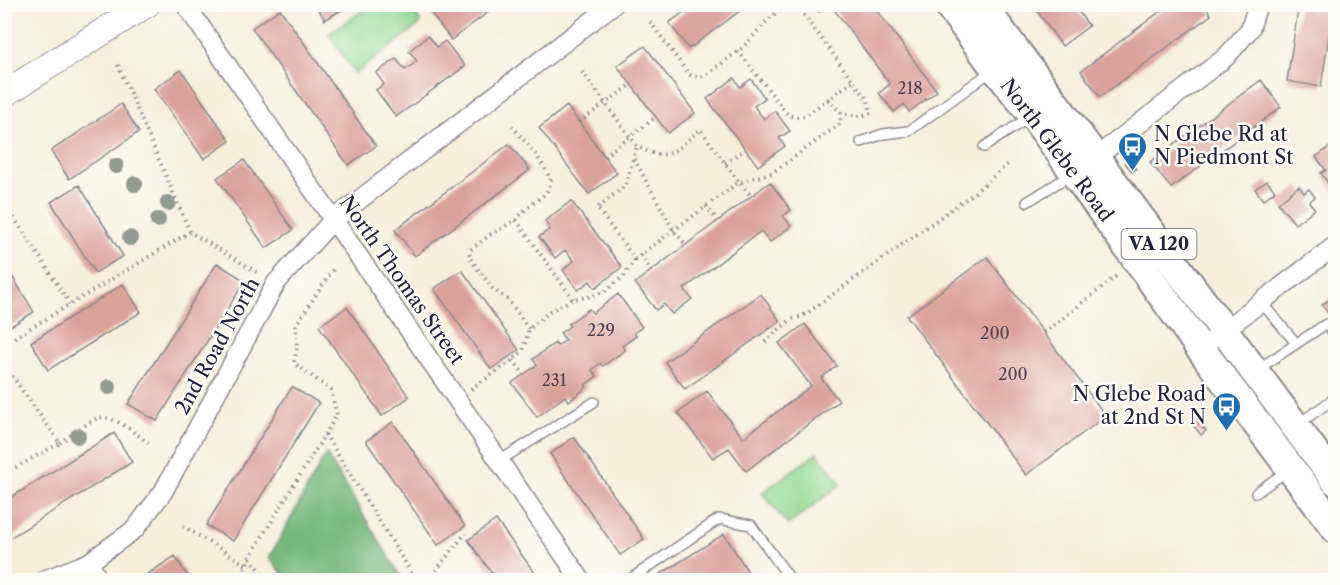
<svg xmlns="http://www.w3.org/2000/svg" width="1340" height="585" font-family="'Libre Caslon Text',serif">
<rect width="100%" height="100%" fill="#fdfcf7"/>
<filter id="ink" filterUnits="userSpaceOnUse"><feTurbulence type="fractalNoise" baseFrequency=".0167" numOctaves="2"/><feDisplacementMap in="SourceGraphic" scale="12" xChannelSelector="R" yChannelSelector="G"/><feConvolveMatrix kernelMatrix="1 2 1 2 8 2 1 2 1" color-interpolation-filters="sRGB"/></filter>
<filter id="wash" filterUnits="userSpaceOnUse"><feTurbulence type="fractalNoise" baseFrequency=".008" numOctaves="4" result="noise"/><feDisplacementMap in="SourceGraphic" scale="24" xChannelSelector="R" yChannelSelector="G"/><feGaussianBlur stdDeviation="1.35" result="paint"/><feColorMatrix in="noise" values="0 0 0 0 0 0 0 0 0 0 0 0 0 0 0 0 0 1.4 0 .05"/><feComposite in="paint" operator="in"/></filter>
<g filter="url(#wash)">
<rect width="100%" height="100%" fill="#f6efdc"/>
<!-- green -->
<path fill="#90d892" stroke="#597d66" stroke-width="1.5" d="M371 5H420L415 8 420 24 355 74 329 34Z
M817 453 841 484 788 525 762 493Z"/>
<!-- forest -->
<path fill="#74b87c" stroke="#4b6d5c" stroke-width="1.5" d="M326 454 403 580H288L269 558Z"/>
<g id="blocks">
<!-- building -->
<path fill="#dba29b" d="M315 4H351L325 20Z
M441 4H499L451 40 430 12Z
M695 4H749L689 49 669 23Z
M813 4H829L819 12Z
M830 4H872L937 91 909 112 904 104 894 112 879 93 890 84Z
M1032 4H1073L1089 26 1062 46Z
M1170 4H1204L1211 15 1100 97 1081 71Z
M1299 4H1334L1321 87 1287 81Z
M280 9 376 146 348 165 252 28Z
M428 36 437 47 445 41 465 66 396 117 376 90 384 84 376 73 396 59 405 70 417 61 409 51Z
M645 46 695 113 668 133 617 66Z
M181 70 230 141 204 159 154 89Z
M734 78 740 87 751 79 765 98 754 106 759 113 764 119 775 111 790 131 779 138 785 146 758 166 707 99Z
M1261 80 1281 107 1171 188 1150 162Z
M121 104 139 132 69 179 51 151Z
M567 106 617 173 589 194 539 128Z
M509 144 530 170 415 256 395 230Z
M1331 146 1335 151V193L1321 173 1326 170 1316 157Z
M244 160 293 230 266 248 217 178Z
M1129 160 1136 169 1132 172 1125 163Z
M1267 181 1275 191 1263 200 1255 189Z
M770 182 791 210 783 216 791 226 770 242 761 231 684 289 692 299 672 314 664 304 656 310 635 283Z
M79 185 123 256 95 273 51 202Z
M1299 186 1304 193 1309 189 1315 197 1309 202 1315 209 1295 224 1278 203Z
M571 201 622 267 595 288 590 281 578 290 563 270 574 261 565 250 555 258 539 237 550 229 545 221Z
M987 257 1106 416 1026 475 907 316Z
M4 263 34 312 6 329 4 327Z
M217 263 245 281 157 421 128 404Z
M462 270 519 350 491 369 434 289Z
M123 284 141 312 48 370 31 342Z
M618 294 642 327 634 333 636 336 622 346 625 350 603 366 600 363 592 370 597 376 585 385 587 387 569 401 565 396 537 417 512 383 537 365 533 359 555 343 557 346 566 340 560 333 570 326 568 324 589 309 593 313Z
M761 294 780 321 685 389 665 362Z
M1335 295V322L1322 305Z
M347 307 409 397 382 416 319 326Z
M805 324 837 366 821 378 839 401 746 471 729 448 713 458 678 413 707 391 743 438 811 386 779 343Z
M292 387 319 403 233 541 206 525Z
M393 422 465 526 438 545 366 441Z
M1199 422 1206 431 1201 435 1194 426Z
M114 433 132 462 5 541V501Z
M574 437 644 539 620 555 550 454Z
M496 520 521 554 540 580H497L468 540Z
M724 534 752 578 748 580H651Z
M175 556 190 580H150L146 575Z"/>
</g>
</g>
<g filter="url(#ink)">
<use href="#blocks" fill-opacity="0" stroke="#8c888c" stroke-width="1.5"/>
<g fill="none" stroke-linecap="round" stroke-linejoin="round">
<defs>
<path id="lane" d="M861 142 883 134 909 131 993 70
M984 147 1031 116
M1027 202 1072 174
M1261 302 1296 343
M1258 369 1326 324 1336 336
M1297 425 1336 397
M499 461 594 402
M1256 493 1288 470
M629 580 719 519 751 525 791 580"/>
<path id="street" d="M185 4 581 580
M1087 164 1226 57 1250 29 1258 4
M1215 337 1336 245
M88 563 99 580
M44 580 88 563 135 529 163 492 276 283 333 220 614 4"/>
<path id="secondary" d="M4 94 147 4"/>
<path id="primary" d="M948 4 995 68 1033 115 1200 348 1336 529
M981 4 1336 481"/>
</defs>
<!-- lane casing -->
<use href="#lane" stroke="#8c888c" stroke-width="12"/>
<!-- street casing -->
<use href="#street" stroke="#8c888c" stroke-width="21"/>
<!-- secondary casing -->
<use href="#secondary" stroke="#8c888c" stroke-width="28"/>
<!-- primary casing -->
<use href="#primary" stroke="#8c888c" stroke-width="32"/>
<!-- path -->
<path stroke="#8c888c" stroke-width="4" stroke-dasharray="1.5 4.5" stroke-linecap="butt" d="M650 22 688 73C690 75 694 77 696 77 704 78 711 71 717 67 727 59 738 52 747 43 758 32 780 0 798 7L868 101 871 113 860 116 841 113 840 124 772 173 739 182 751 196
M738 51 788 115 795 117 805 116 853 81
M118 65 190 232 260 274
M582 72 637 146C668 165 677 149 700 129L739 182 635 259 597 208 625 186 637 146
M828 99 841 113
M579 122 631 85
M512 126 537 156 551 179 549 188 545 194 525 210 516 220 490 235 470 250 469 257 492 288 509 301 529 329
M604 156 656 117
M634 159 674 231 686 245
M725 163 745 149
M4 202 70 304
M706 206 718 221
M516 220 573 299
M641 255 651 271
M1044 333 1119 274
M765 342 790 320 803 316 974 193 1008 164
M4 344 190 232
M513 360 524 374
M4 367 10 373 60 443 4 474
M471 389 513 360 523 351 529 329 550 311 573 299 593 296 605 291 624 276 635 259
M325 434 416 580
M60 443C67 438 92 419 99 418 114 414 140 437 152 446
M183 526 246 565
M250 558 268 580
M241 580 249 558 337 415 331 390 294 363 297 347 296 325 334 268
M428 580 466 533"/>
<!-- lane -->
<use href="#lane" stroke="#fff" stroke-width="9"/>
<!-- street -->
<use href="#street" stroke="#fff" stroke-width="18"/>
<!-- secondary -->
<use href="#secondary" stroke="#fff" stroke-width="26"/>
<!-- primary -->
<use href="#primary" stroke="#fff" stroke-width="28"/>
</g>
<!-- trees -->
<g fill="#949c92">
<circle cx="116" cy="166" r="8"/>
<circle cx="135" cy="184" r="8"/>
<circle cx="168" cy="203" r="8"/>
<circle cx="158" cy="220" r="8"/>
<circle cx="130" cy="238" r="8"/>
<circle cx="109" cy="387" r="8"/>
<circle cx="78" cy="436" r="8"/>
</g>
</g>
<!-- icons -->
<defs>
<symbol id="bus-pin" viewBox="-11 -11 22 30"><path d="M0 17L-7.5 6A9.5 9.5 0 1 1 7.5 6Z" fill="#1f6fb2" stroke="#fdfcf7"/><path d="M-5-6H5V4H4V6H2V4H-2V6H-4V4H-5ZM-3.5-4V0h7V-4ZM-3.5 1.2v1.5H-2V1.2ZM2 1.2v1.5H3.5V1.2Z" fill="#fff"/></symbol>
</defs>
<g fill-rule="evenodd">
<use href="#bus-pin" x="1116" y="130" width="33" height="45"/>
<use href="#bus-pin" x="1210" y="390" width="33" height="45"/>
</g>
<g text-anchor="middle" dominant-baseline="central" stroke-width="5" stroke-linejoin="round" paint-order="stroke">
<!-- number labels -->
<g font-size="16" fill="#504253">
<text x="910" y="88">218</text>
<text x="601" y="330">229</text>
<text x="995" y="333">200</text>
<text x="1013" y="374">200</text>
<text x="554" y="380">231</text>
</g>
<!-- shield labels -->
<rect fill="#fdfcf7" stroke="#646373" stroke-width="1.5" x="1121.5" y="229" width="75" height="30" rx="4.5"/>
<g font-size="18" font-weight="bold" fill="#22223b">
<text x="1159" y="244">VA 120</text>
</g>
<!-- poi labels -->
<g font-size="20" fill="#22223b" stroke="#fdfcf7" text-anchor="start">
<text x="1154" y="134">N Glebe Rd at<tspan x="1154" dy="23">N Piedmont St</tspan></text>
<text x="1206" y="394" text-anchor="end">N Glebe Road<tspan x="1206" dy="23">at 2nd St N</tspan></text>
</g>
<!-- street labels -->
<g font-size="20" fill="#22223b" stroke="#fdfcf7">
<text transform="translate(1057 150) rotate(53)">North Glebe Road</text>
<text transform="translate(402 280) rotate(55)">North Thomas Street</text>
<text transform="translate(217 346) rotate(-61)">2nd Road North</text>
</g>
</g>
<!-- margin -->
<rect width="1340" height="585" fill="none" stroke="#fdfcf7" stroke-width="24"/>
</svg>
